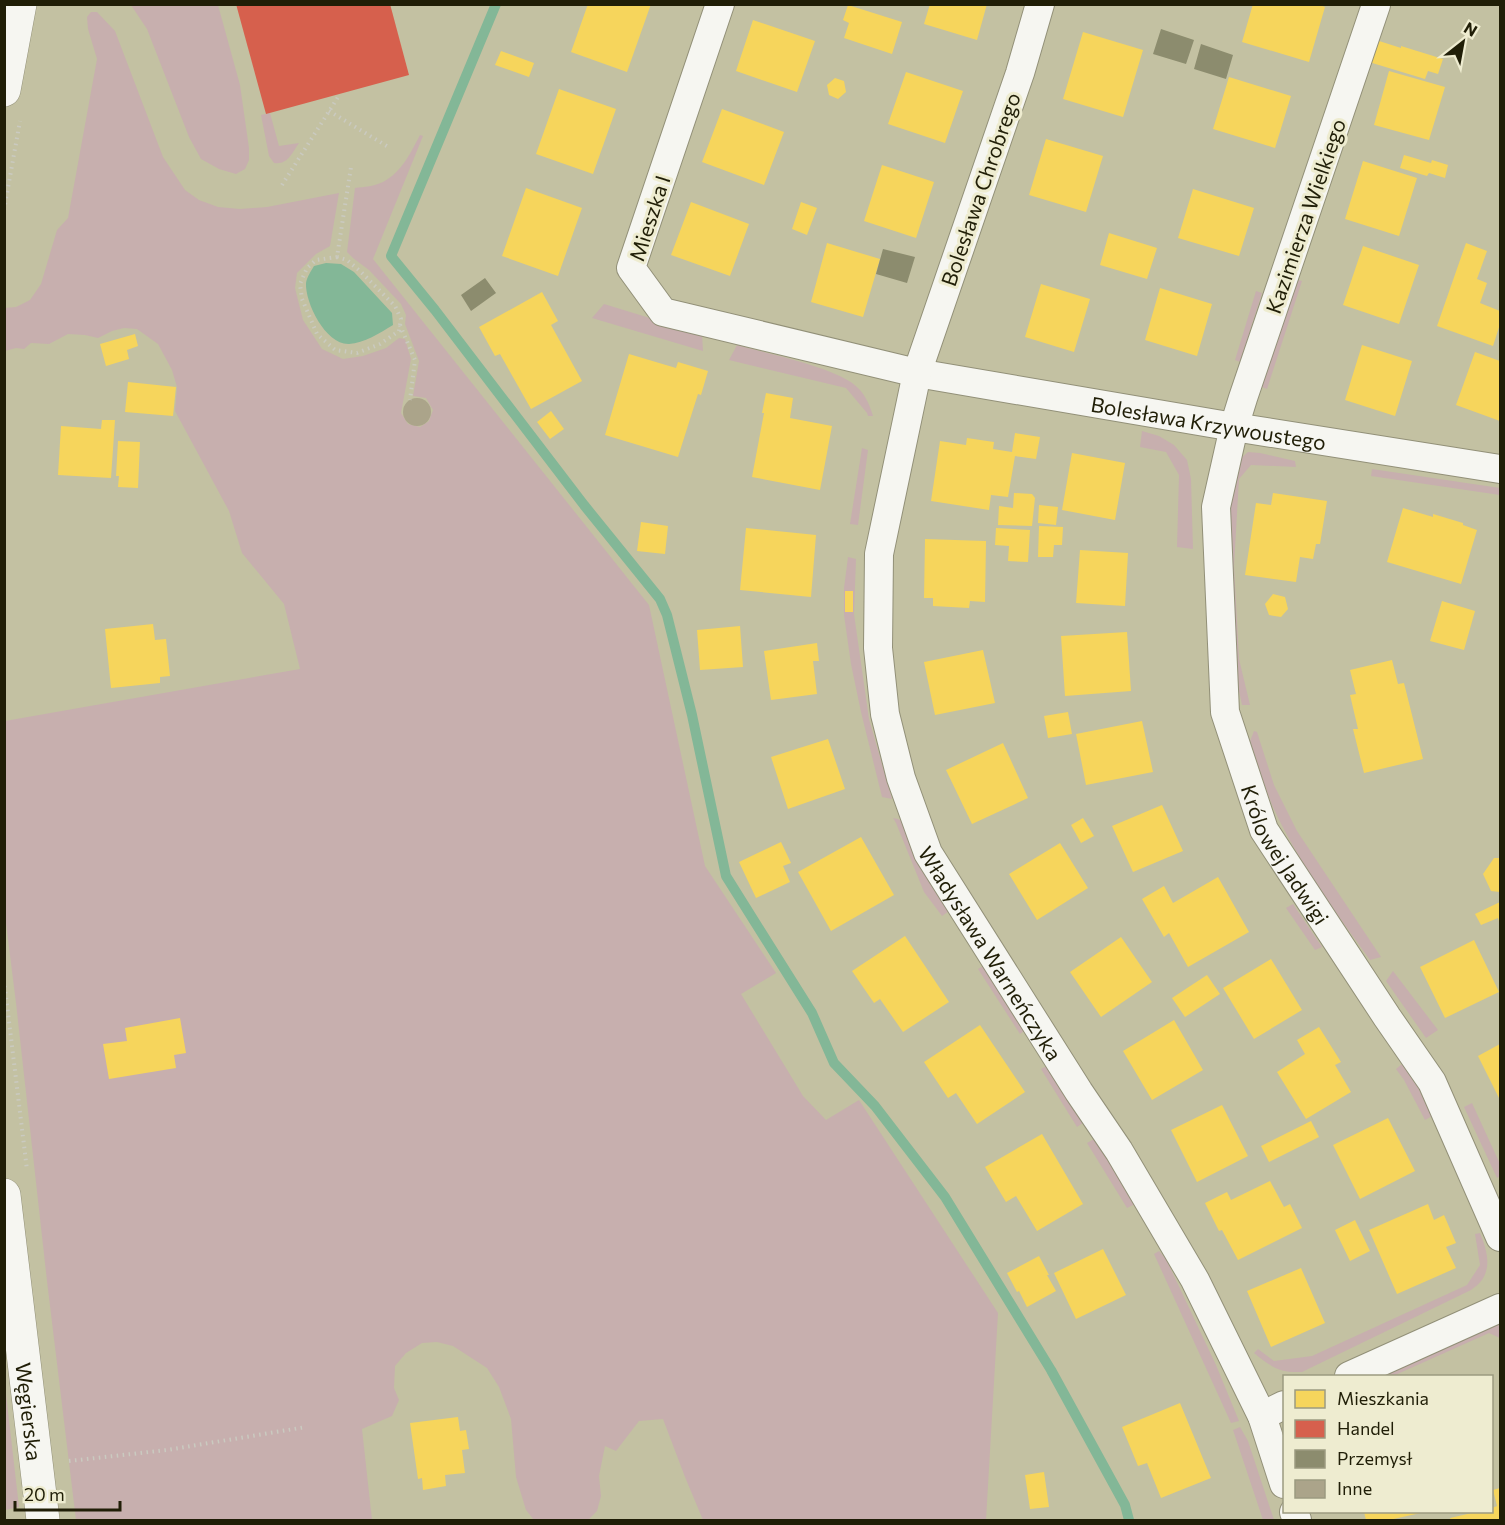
<svg xmlns="http://www.w3.org/2000/svg" width="1505" height="1525" font-family="Commissioner,sans-serif">
<rect width="100%" height="100%" fill="#c3c1a2"/>
<!-- green -->
<path fill="#c7afae" d="M131 5H218L240 85 249 148V160L245 169 236 174 219 169 201 159 189 137 147 29Z
M91 12H97L115 31 163 157 185 190 199 200 218 207 240 209 267 207 339 193 330 246 316 254 297 273 295 288 303 320 322 349 343 359 363 356 386 348 399 338 405 339 411 359 401 413 408 424 420 427 429 421 433 410 426 398 413 396 419 361 405 324 406 315 401 304 369 270 353 258 347 252 355 188C364 187 375 186 383 182 402 172 411 152 420 135L423 136 373 259 649 605 705 866 776 973 741 994 803 1096 826 1120 859 1100 998 1313 986 1520H703L685 1477 663 1419 639 1421 616 1451 605 1446 599 1476 601 1496 597 1511 588 1520H534L526 1510 516 1477 511 1419 499 1387 487 1368 453 1346 437 1342 422 1343 406 1353 395 1366 394 1388 399 1400 392 1416 362 1429 372 1520H76L47 1281 16 1003 5 915V721L300 669 284 604 242 553 229 511 175 411 177 387 172 370 158 344 137 329 124 328 112 331 98 338 85 335 68 334 49 344 31 343 24 349 16 348 5 351 4 308 16 307 30 300 41 284 57 230 68 218 97 59 88 29 87 17Z
M270 113 279 146 299 143C292 153 288 165 274 163L269 156 261 115Z
M1295 279 1302 281 1267 389 1262 387Z
M1256 291 1262 293 1240 362 1235 360Z
M604 304 702 334 703 351 592 318Z
M737 345C765 353 840 368 858 388 866 396 870 406 873 416H868L867 413 846 388 729 360Z
M1142 431 1159 436 1174 445 1187 460 1191 479 1193 549 1177 547 1179 475 1166 452 1140 447Z
M862 448 868 450 858 525 850 524Z
M1248 452 1260 453 1295 461 1296 467 1251 465 1239 479 1234 566 1239 659 1250 705H1242L1233 663 1227 493 1239 460Z
M1372 469 1500 488V495L1371 476Z
M848 557 856 559 854 614 869 719 892 799 882 797 861 712 851 664 844 615V588Z
M1254 731 1257 732 1274 785 1297 831 1381 957 1370 960C1335 911 1298 862 1273 807 1264 786 1257 762 1250 741Z
M893 818 898 819 902 821 949 911 942 916 924 892 896 823Z
M1293 904 1322 947 1315 950 1286 908Z
M985 965 1032 1025 1020 1034 978 969Z
M1393 971 1438 1030 1426 1038 1386 981Z
M1054 1062 1089 1119 1077 1127 1041 1069Z
M1402 1064 1419 1089 1432 1116 1425 1120 1404 1080 1396 1069Z
M1472 1103 1500 1164V1176L1497 1178 1464 1107Z
M1099 1136 1137 1203 1127 1208 1087 1143Z
M1480 1233C1486 1248 1492 1265 1482 1280 1479 1284 1475 1287 1471 1290L1302 1372C1280 1373 1271 1367 1254 1353L1258 1349 1274 1361 1312 1356 1467 1285 1480 1265 1475 1234Z
M1159 1251 1166 1259 1216 1365 1239 1421 1231 1423 1154 1254Z
M1500 1323V1338L1489 1333 1393 1376H1373Z
M4 1377 19 1507 5 1510H4Z
M1240 1427 1248 1441 1274 1520H1263L1233 1430Z"/>
<!-- water -->
<path fill="#83b797" d="M326 263 341 264 354 272 392 313 393 325C380 333 364 343 349 344 326 345 305 303 306 283 307 277 311 271 314 266Z"/>
<!-- homes -->
<path fill="#f6d55c" d="M588 4H651L627 72 571 52Z
M930 4H987L977 40 924 24Z
M1253 4H1317L1325 7 1309 62 1242 42Z
M848 5 902 22 892 54 844 38 849 23 843 20Z
M753 20 815 41 797 92 736 71Z
M1083 32 1143 50 1123 117 1063 99Z
M1376 40 1401 48V46L1443 59 1438 74 1428 71 1425 79 1369 62Z
M501 51 534 63 529 77 495 65Z
M1389 71 1445 87 1429 140 1374 125Z
M906 72 963 91 945 143 888 124Z
M1229 77 1291 96 1275 148 1213 129Z
M835 78 844 81 846 92 838 99 829 95 827 85Z
M559 89 616 109 593 174 536 154Z
M722 109 784 132 764 185 702 162Z
M1046 139 1103 156 1086 212 1029 195Z
M1404 155 1431 163 1432 160 1448 165 1445 178 1429 173 1427 176 1400 168Z
M1363 161 1417 178 1399 236 1345 219Z
M882 165 934 182 916 238 864 221Z
M526 188 582 208 558 276 502 256Z
M1193 189 1254 208 1239 256 1178 238Z
M691 202 749 224 730 276 671 255Z
M801 202 817 208 807 235 792 229Z
M1109 233 1157 248 1147 279 1100 265Z
M827 243 880 259 863 317 811 302Z
M1466 243 1487 251 1477 279 1487 283 1480 303 1500 311V324L1493 346 1437 326Z
M1363 246 1419 265 1399 324 1343 305Z
M1041 284 1090 299 1074 352 1025 337Z
M1160 288 1212 304 1197 356 1145 340Z
M542 292 558 321 551 325 582 381 531 409 500 354 495 356 479 327Z
M135 334 138 346 127 350 129 359 106 366 100 344Z
M1362 345 1412 361 1395 416 1345 400Z
M1475 352 1500 361V421L1456 405Z
M629 354 676 368 678 362 708 371 701 395 698 394 678 457 605 435Z
M128 382 176 387 173 416 125 412Z
M766 393 793 398 790 418 832 426 820 490 752 477 764 413H762Z
M551 411 564 429 550 439 537 422Z
M102 420H115L111 478 58 475 61 426 101 429Z
M1015 433 1040 437 1036 459 1015 456 1008 497 991 495 989 510 931 501 940 441 966 445 967 438 994 442 993 449 1012 452Z
M118 441 140 442 138 488 118 487 119 476H116Z
M1072 453 1125 463 1115 520 1062 510Z
M1014 493 1032 494 1035 498 1032 526 998 525 999 506 1013 508Z
M1273 493 1327 501 1320 544H1316L1313 559 1300 557 1296 582 1245 575 1256 503 1271 505Z
M1039 505 1058 507 1056 525 1038 523Z
M1403 508 1433 517V514L1463 523V525L1477 530 1461 584 1387 562Z
M641 522 668 526 665 554 637 551Z
M1039 526 1063 527 1062 545H1054L1053 557H1038Z
M746 528 816 535 811 597 740 590Z
M996 528 1030 530 1028 562 1008 561 1009 546 995 545Z
M925 539 986 541 985 602 970 601 969 608 933 606V598H924Z
M1080 550 1128 553 1125 606 1076 603Z
M845 591H853V612H845Z
M1273 594 1285 597 1288 609 1281 617 1269 615 1265 604Z
M1442 601 1475 611 1464 650 1430 641Z
M153 624 155 640 166 639 170 676 160 677V683L111 688 105 629Z
M740 626 743 667 700 670 697 630Z
M1127 632 1131 691 1065 696 1061 636Z
M817 643 819 661H813L817 694 771 700 764 651Z
M983 650 995 703 935 715 924 662Z
M1392 660 1398 684 1404 683 1423 759 1364 773 1353 729H1358L1350 695 1356 694 1350 670Z
M1068 712 1072 734 1048 738 1044 716Z
M1142 721 1153 772 1086 785 1076 734Z
M828 739 845 789 788 809 771 757Z
M1003 743 1028 798 972 824 946 770Z
M1162 805 1183 851 1133 872 1112 826Z
M1083 818 1094 836 1081 843 1071 825Z
M861 837 894 895 831 931 798 872Z
M781 842 791 863 783 866 790 882 756 898 739 862Z
M1060 843 1088 888 1037 920 1009 874Z
M1494 858H1500V892L1491 891 1483 874Z
M1218 877 1249 932 1188 967 1169 933 1164 937 1142 899 1164 886 1173 903Z
M1500 902V924L1498 918 1481 925 1475 914Z
M905 936 949 1002 903 1032 880 999 874 1003 852 971Z
M1121 937 1152 982 1101 1017 1070 972Z
M1474 940 1499 992 1445 1018 1420 967Z
M1271 959 1302 1010 1254 1039 1223 988Z
M1207 975 1220 994 1185 1017 1172 998Z
M180 1018 186 1053 174 1055 176 1068 109 1079 103 1044 127 1041 125 1028Z
M1174 1020 1203 1070 1152 1100 1123 1051Z
M980 1025 1025 1092 977 1124 956 1093 948 1098 924 1062Z
M1319 1027 1341 1062 1335 1065 1351 1092 1306 1119 1277 1072 1305 1054 1297 1040Z
M1500 1044V1100L1478 1056Z
M1222 1105 1248 1156 1197 1182 1171 1130Z
M1388 1118 1415 1171 1360 1199 1333 1145Z
M1311 1121 1319 1137 1269 1162 1261 1146Z
M1042 1134 1083 1204 1037 1231 1016 1196 1006 1202 985 1167Z
M1270 1181 1284 1207 1290 1204 1302 1228 1238 1260 1222 1230 1219 1231 1205 1203 1227 1192 1231 1200Z
M1428 1204 1434 1220 1444 1215 1456 1243 1446 1247 1456 1268 1397 1294 1369 1230Z
M1355 1220 1370 1251 1350 1261 1335 1230Z
M1103 1249 1126 1295 1076 1319 1054 1273Z
M1039 1256 1049 1275H1047L1056 1291 1027 1307 1019 1291 1017 1292 1007 1273Z
M1301 1268 1325 1323 1271 1347 1247 1291Z
M1180 1403 1211 1478 1161 1498 1147 1463 1138 1466 1122 1427Z
M458 1417 460 1431 466 1430 469 1449 462 1450 465 1473 445 1475 446 1486 423 1490 422 1478 418 1479 410 1423Z
M1044 1472 1049 1507 1030 1509 1025 1475Z
M1500 1488V1520H1451L1450 1518 1476 1512H1491L1492 1508 1497 1506 1493 1490Z
M1364 1512H1425L1389 1520H1366Z"/>
<!-- shops -->
<path fill="#d6604d" d="M236 4H390L409 75 266 114Z"/>
<!-- industry -->
<path fill="#8c8c6e" d="M1161 29 1194 40 1186 64 1153 54Z
M1201 44 1233 55 1226 79 1194 69Z
M883 249 915 257 907 283 876 274Z
M485 278 496 293 471 311 461 295Z"/>
<g fill="none" stroke-linecap="round" stroke-linejoin="round">
<!-- stream -->
<path stroke="#83b797" stroke-width="10" d="M496 4 391 256 435 310 584 505 660 599 667 615 692 715 726 876 812 1013 834 1063 875 1106 945 1197 1051 1370 1125 1505 1129 1520"/>
</g>
<!-- building -->
<path fill="#aba48a" d="M403 412a14 14 0 1 1 28 0a14 14 0 1 1-28 0Z"/>
<g fill="none" stroke-linecap="round" stroke-linejoin="round">
<defs>
<g id="street">
<path id="s1" d="M720 4 631 268 663 312 917 373 1234 427 1500 469"/>
<path id="s2" d="M1040 4 1020 73 917 373 879 554 878 648 885 714 901 778 928 853 1079 1092 1119 1151 1195 1280 1262 1416 1284 1484"/>
<path id="s3" d="M1376 5 1243 398 1234 427 1216 507 1225 712 1264 830 1387 1017 1432 1082 1500 1237"/>
<path d="M1349 1376 1500 1308"/>
<path d="M1262 1416 1284 1405"/>
<path d="M1294 1512 1297 1520"/>
</g>
<g id="secondary">
<path d="M4 90 20 4"/>
<path id="s4" d="M4 1195 43 1520"/>
</g>
</defs>
<!-- street casing -->
<use href="#street" stroke="#929078" stroke-width="30"/>
<!-- secondary casing -->
<use href="#secondary" stroke="#929078" stroke-width="34"/>
<!-- path -->
<path stroke="#cacac0" stroke-width="4" stroke-dasharray="1.5 4.5" stroke-linecap="butt" d="M329 111 390 148
M282 185 340 94
M4 210 20 121
M337 257 347 260 360 271 395 306 401 319 399 331 380 344 357 353 335 350 317 334 302 299 300 284 307 268 316 260 337 257 351 167
M400 325 415 360 410 400
M4 980 27 1170
M69 1461 167 1450 306 1427"/>
<!-- street -->
<use href="#street" stroke="#f6f6f1" stroke-width="28"/>
<!-- secondary -->
<use href="#secondary" stroke="#f6f6f1" stroke-width="33"/>
</g>
<g text-anchor="middle" dominant-baseline="central" stroke-width="6" stroke-linejoin="round" paint-order="stroke">
<!-- street labels -->
<g font-size="21" fill="#201e07" stroke="#eeecd0">
<text transform="translate(980 189) rotate(-71)">Bolesława Chrobrego</text>
<text transform="translate(1305 216) rotate(-71)">Kazimierza Wielkiego</text>
<text transform="translate(649 218) rotate(-72)">Mieszka I</text>
<text stroke="none"><textPath href="#s1" startOffset="890">Bolesława Krzywoustego</textPath></text>
<text stroke="none"><textPath href="#s3" startOffset="888">Królowej Jadwigi</textPath></text>
<text stroke="none"><textPath href="#s2" startOffset="998">Władysława Warneńczyka</textPath></text>
<text stroke="none"><textPath href="#s4" startOffset="218">Węgierska</textPath></text>
</g>
</g>
<!-- border -->
<rect width="1505" height="1525" fill="none" stroke="#201e07" stroke-width="12"/>
<!-- legend -->
<rect x="1283" y="1375" width="210" height="138" fill="#eeecd0" stroke="#9c9a80" stroke-width="1.5"/>
<rect x="1295" y="1390" width="30" height="18" fill="#f6d55c" stroke="#9c9a80" stroke-width="1.5"/>
<text x="1337" y="1405" font-size="18" fill="#201e07">Mieszkania</text>
<rect x="1295" y="1420" width="30" height="18" fill="#d6604d" stroke="#9c9a80" stroke-width="1.5"/>
<text x="1337" y="1435" font-size="18" fill="#201e07">Handel</text>
<rect x="1295" y="1450" width="30" height="18" fill="#8c8c6e" stroke="#9c9a80" stroke-width="1.5"/>
<text x="1337" y="1465" font-size="18" fill="#201e07">Przemysł</text>
<rect x="1295" y="1480" width="30" height="18" fill="#aba48a" stroke="#9c9a80" stroke-width="1.5"/>
<text x="1337" y="1495" font-size="18" fill="#201e07">Inne</text>
<!-- north arrow -->
<g transform="translate(1463 42) rotate(31)" stroke="#eeecd0" stroke-width="4.5" paint-order="stroke">
<path d="M0-4.5L10 22L0 15L-10 22Z" fill="#201e07"/>
<text y="-9" font-size="16" font-weight="bold" text-anchor="middle" fill="#201e07">N</text>
</g>
<!-- scale -->
<path d="M15 1501v9h105v-9" fill="none" stroke="#201e07" stroke-width="3"/>
<text x="24" y="1501" font-size="18" fill="#201e07" stroke="#eeecd0" stroke-width="4.5" paint-order="stroke">20 m</text>
</svg>
